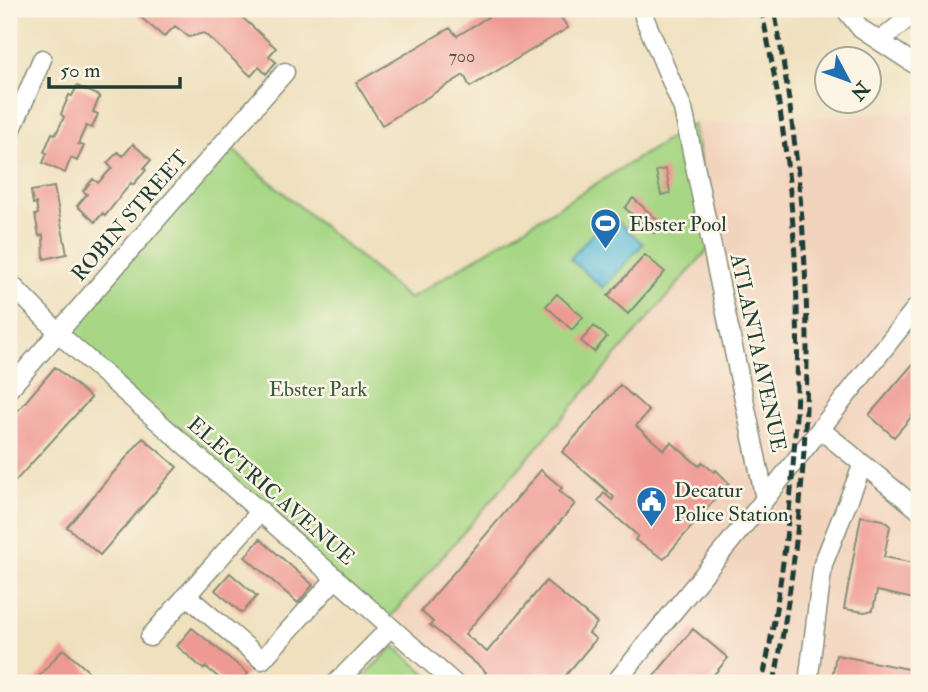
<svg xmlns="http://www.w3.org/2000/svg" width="928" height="692" font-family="'IM FELL Double Pica',serif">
<rect width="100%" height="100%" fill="#fcf5e5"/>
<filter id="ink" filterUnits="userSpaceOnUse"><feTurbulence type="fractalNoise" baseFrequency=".0143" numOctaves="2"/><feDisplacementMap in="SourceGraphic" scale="14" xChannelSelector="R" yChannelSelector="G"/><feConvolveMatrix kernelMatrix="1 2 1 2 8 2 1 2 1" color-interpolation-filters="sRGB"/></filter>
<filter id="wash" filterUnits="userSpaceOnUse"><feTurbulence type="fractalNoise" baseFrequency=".00686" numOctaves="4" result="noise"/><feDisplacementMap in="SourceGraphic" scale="28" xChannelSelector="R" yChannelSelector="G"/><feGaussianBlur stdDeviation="1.57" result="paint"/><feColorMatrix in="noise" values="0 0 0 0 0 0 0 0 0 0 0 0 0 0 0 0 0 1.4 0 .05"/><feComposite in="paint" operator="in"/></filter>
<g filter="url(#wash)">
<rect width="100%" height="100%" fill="#efe0be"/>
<!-- built -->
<path fill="#f2d4be" d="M919 111V683H458L387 621 716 240 693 124Z"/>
<!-- green -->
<path fill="#a7d785" stroke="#638a5c" stroke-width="2" d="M693 124 716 240 387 621 66 333 228 146 409 299Z
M394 646 437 683H356Z"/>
<!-- water -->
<path fill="#5dbddb" stroke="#3e7d88" stroke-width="2" d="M610 214 643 244 603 288 570 259Z"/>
<g id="blocks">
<!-- building -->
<path fill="#ef9993" d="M131 9H217L221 13 225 9H233L276 48 269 56 276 62 266 74 259 67 251 76 204 33 189 37 175 26 164 37Z
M501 9H555L568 28 470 87 464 75 382 125 356 83 450 28 457 36Z
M77 86 100 96 93 112 98 114 92 128 86 126 78 144 84 146 77 161 71 158 65 173 43 163 47 153 44 152 52 133 56 134 64 117 61 114 69 95 72 96Z
M133 144 151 160 144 168 146 170 133 185 131 183 105 216 103 213 95 222 77 206 87 194 83 191 93 179 98 183 112 168 107 163 118 152 123 156Z
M666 169 670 193 661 195 656 171Z
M54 187 67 254 44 259 43 235 39 236 35 215 38 214 36 203 33 204 31 191Z
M633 198 662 224 654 233 625 208Z
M645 255 665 272 628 314 608 296Z
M557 294 583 317 572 330 546 306Z
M594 326 607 337 594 352 581 341Z
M919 357V408L894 437 869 415Z
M55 367 91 398 9 488V421Z
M620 385 649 411 636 426 664 450 671 442 699 466 702 462 714 472 716 470 729 483 664 559 635 540 638 536 598 501 604 493 612 500 614 497 562 452Z
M143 438 177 467 100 555 67 527Z
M541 470 562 488 559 491 575 504 465 634 487 652 546 581 597 623 589 633 596 639 561 681 564 683H486L481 679 486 672 430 625 433 622 421 611Z
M861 516 883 520 890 526 884 557 919 564V600L877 591 873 610 865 612 844 609Z
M260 539 313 585 298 603 245 557Z
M230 573 257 596 242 613 215 590Z
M192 628 248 673 239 683H225L206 667 203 669 177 646Z
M693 629 728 658 707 683H648Z
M63 649 102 683H33Z
M836 655 919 671V683H831Z"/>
</g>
</g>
<g filter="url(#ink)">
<use href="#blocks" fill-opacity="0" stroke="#878e79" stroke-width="2"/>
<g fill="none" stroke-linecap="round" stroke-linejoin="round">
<defs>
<path id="minor" d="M845 9 861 29 919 67
M644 17 683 109 765 499
M880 41 919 9
M9 136 42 59
M9 282 67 341 454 683
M9 389 285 72
M820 429 919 510
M186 595 262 660 336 578
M150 637 261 511
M336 683 390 628
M615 683 761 504 919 304
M808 683 823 564 863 464"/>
</defs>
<!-- minor casing -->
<use href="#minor" stroke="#878e79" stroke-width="21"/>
<!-- minor -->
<use href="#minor" stroke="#fff" stroke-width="18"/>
<!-- rail -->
<path stroke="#1f3d34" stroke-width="5" stroke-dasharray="10 5" stroke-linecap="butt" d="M761 9C810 229 809 463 762 683
M774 683C819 452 817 240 774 9"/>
</g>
</g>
<!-- icons -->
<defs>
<symbol id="stadium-pin" viewBox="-11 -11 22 30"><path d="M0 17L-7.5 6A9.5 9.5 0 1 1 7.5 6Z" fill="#1f6fb2" stroke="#fcf5e5"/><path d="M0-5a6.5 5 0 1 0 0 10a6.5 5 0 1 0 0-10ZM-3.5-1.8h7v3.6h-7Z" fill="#fff"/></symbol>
<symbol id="civic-pin" viewBox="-11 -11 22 30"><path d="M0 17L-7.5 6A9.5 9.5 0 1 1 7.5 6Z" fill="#1f6fb2" stroke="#fcf5e5"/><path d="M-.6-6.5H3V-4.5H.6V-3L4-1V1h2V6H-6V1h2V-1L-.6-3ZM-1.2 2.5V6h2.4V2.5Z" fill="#fff"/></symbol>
</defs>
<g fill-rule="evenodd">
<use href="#stadium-pin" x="588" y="206" width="35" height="47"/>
<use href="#civic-pin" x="634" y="484" width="35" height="47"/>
</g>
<g text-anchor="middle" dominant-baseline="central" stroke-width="5" stroke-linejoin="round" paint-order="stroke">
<!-- number labels -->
<g font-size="18" fill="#53544c">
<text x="462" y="56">700</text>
</g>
<!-- street labels -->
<g font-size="21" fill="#1f3d34" stroke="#fcf5e5">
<text transform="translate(130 216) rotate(-49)">ROBIN STREET</text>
<text transform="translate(758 353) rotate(78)">ATLANTA AVENUE</text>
<text transform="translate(271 491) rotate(41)">ELECTRIC AVENUE</text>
</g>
<!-- poi labels -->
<g font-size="21" fill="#1f3d34" stroke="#fcf5e5" text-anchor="start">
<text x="629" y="224">Ebster Pool</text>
<text x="674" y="490">Decatur<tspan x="674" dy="24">Police Station</tspan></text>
</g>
<!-- park labels -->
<g font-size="21" fill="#3a5c44" stroke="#fcf5e5">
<text x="318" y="389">Ebster Park</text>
</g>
</g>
<!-- margin -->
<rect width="928" height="692" fill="none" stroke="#fcf5e5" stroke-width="35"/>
<!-- north arrow -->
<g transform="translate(848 80) rotate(131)"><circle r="33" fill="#fcf5e5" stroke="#a4ab9e" stroke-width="2"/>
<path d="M0-5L12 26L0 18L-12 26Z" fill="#1f6fb2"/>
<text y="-10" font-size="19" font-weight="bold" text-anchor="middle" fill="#1f3d34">N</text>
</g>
<!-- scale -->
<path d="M49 77v10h131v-10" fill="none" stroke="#1f3d34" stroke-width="3.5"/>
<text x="60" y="77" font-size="21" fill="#1f3d34" stroke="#fcf5e5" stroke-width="5" paint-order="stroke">50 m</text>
</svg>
